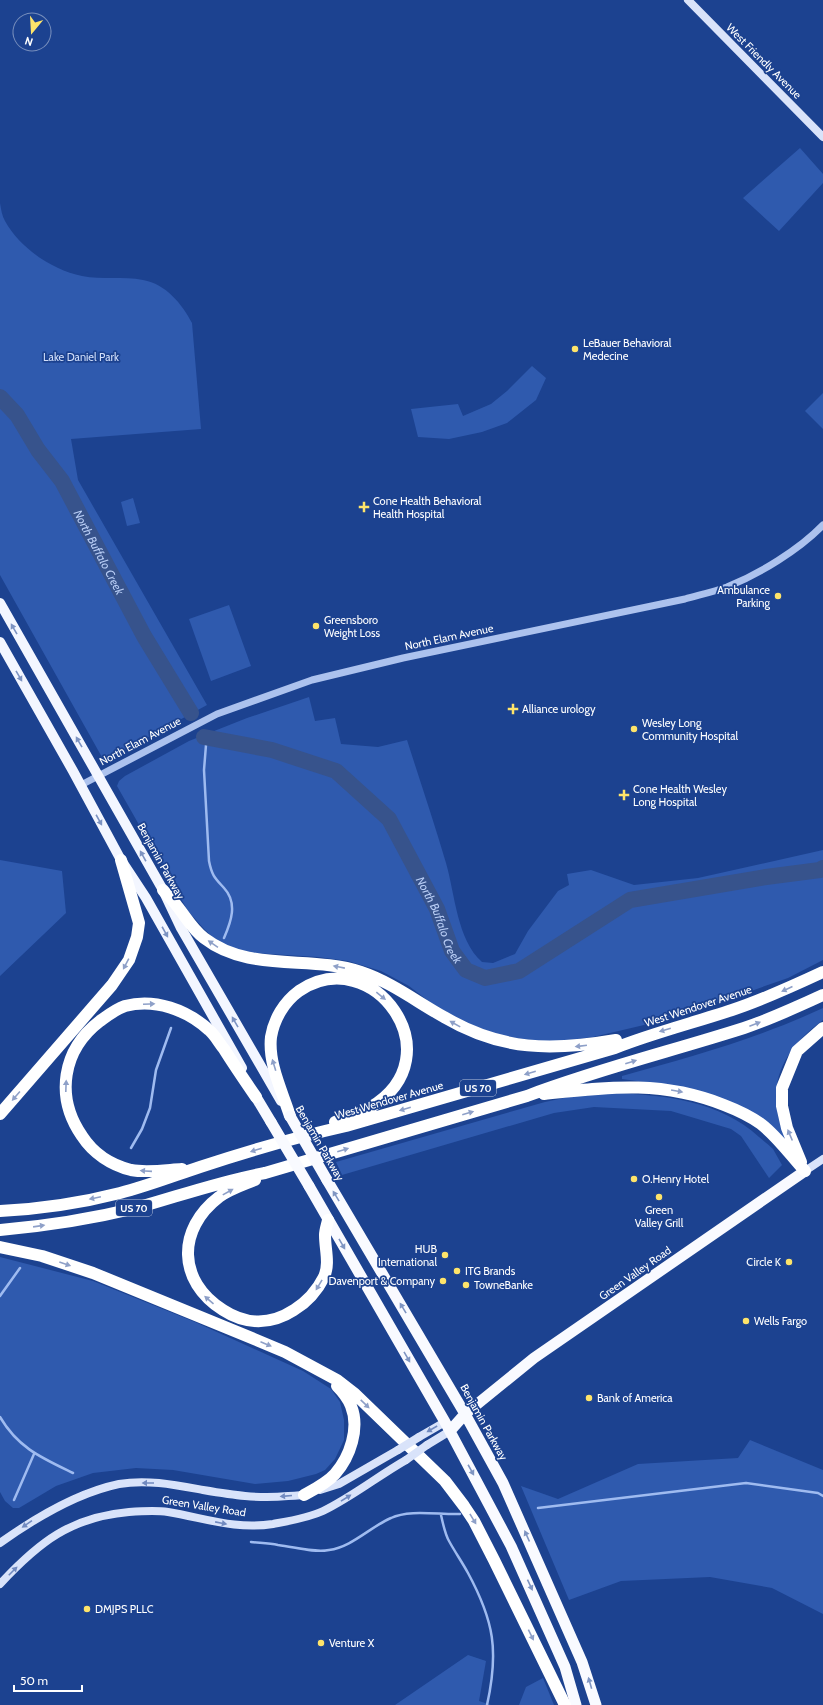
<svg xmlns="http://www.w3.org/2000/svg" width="823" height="1705" font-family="Cabin,sans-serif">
<rect width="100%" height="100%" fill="#1c4290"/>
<!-- green -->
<path fill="#2f5aae" d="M800 148 823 174V183L779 231 743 198Z
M0 203C1 209 2 216 5 221 20 248 52 270 82 276 102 280 123 276 143 280 166 284 182 304 192 323L201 429 71 439 78 480 207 705 108 759H103L0 575Z
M532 366 546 378 536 400 507 423 482 432 449 439 418 437 411 409 458 404 463 416 491 404 507 391Z
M823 393V429L805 411Z
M133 498 140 523 127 526 121 502Z
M229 605 251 666 211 681 189 619Z
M309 697 315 721 335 718 341 744 378 747 407 740C420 781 434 822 446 863 455 894 457 940 482 962L493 963 515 954 528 931 558 891 569 885 567 874 591 870 634 885 698 878 823 850V960L788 978 731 998 644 1025 593 1037 554 1042 521 1039 497 1034 477 1027 452 1015 431 1003 409 986 381 971 348 961 318 957 253 953 234 949 218 942 205 930 188 911 117 786 119 781 125 776 189 741 247 718Z
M0 860 62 871 66 913 0 976Z
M823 1008V1020C778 1053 763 1092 788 1144L776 1134 679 1087 622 1079V1076C690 1057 759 1038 823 1008Z
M614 1093C665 1095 720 1101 759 1137 764 1141 769 1145 773 1149 776 1154 779 1160 782 1165L769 1178 741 1136 731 1129 671 1111 594 1107 554 1113 342 1175 336 1162 545 1102 573 1096Z
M0 1257 93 1281 195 1322 303 1371 331 1389 340 1402 344 1420V1440L335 1459 325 1470 316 1474 288 1481 255 1484 173 1470 136 1468 93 1473 56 1486 19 1508H13L5 1501 0 1492Z
M750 1440 823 1470V1614L772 1588 710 1577 621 1581 569 1600 521 1486 558 1499 638 1464 738 1458Z
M468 1655 486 1661 479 1701 491 1705H395Z
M543 1678 554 1705H519L526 1687Z"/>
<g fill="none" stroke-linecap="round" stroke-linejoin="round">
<!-- stream -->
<path stroke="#9fbbf0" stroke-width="2.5" d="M204 737 206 745 204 770 209 861C212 876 215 878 224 888 238 903 231 922 224 938
M131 1148 142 1129 150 1108 156 1070 171 1028
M0 1296 20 1268
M0 1417C18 1448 42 1458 73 1473
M14 1500 34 1454
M538 1508 746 1483 818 1493 823 1496
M441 1515C443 1524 445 1534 449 1541 455 1552 462 1562 468 1573 494 1621 499 1651 487 1705
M251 1542C260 1543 269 1543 278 1545 295 1547 313 1553 329 1550 352 1547 370 1527 391 1518 409 1509 440 1515 460 1514"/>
<!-- river -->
<g stroke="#37538c" stroke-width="16">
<path id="s1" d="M0 397 17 415 38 450 62 481 144 636 191 713"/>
<path id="s2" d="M204 737 272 750 336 771 389 819 437 909 452 951 466 970 485 978 519 971 630 900 766 877 820 870 823 868"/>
</g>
<!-- tertiary -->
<path stroke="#acc2ee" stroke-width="7" d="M81 785 217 714 312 680 403 658 685 599C699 595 713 592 727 587 759 574 799 550 823 525"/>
<!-- secondary -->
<path stroke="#d9e3fa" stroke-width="8" d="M688 0 823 137
M805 1171 823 1159
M419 1437 445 1422
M427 1445 450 1431
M320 1490 339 1484 398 1450
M0 1543C35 1518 76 1493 119 1484 147 1479 176 1485 203 1490 233 1495 257 1499 288 1496 295 1496 302 1496 309 1493
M0 1584C39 1542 71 1517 129 1512 142 1511 156 1510 168 1512 205 1518 235 1530 273 1524 289 1521 308 1518 323 1511 352 1497 378 1476 406 1460"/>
<!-- primary -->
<path stroke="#f3f6ff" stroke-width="10" d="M0 603 163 890 181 928 281 1101
M0 642 73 771 121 860 146 898 242 1068"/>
<!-- trunk -->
<path stroke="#f9faff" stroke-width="11" d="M256 1097 271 1122
M327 1180 465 1414 503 1483 582 1662 596 1705
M309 1186 445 1422 511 1546 565 1667 576 1705
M450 1431 465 1414 534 1358 805 1171"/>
<!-- motorway -->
<path stroke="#fff" stroke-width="12" d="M163 890C167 895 173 900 177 906 186 917 192 929 204 938 249 973 310 955 361 972 391 982 417 1002 444 1017 502 1051 552 1051 616 1040
M544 1094C609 1087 661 1080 724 1105 737 1110 750 1116 761 1124 778 1137 791 1156 805 1171
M0 1114 112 985 129 960 137 937 139 923 121 860
M290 1116C282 1091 268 1063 271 1037 274 1019 284 1002 299 991 373 941 456 1056 371 1107 360 1114 347 1117 335 1122
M801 1162 787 1128 782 1106V1088L797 1051 823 1028
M182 1169C166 1170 147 1173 131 1170 111 1165 93 1153 82 1136 55 1097 62 1050 100 1021 107 1016 116 1009 125 1006 155 998 187 1010 209 1030 215 1035 219 1043 224 1049 234 1065 245 1081 256 1097
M255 1180C243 1185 230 1189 219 1197 177 1229 177 1281 223 1310 246 1325 271 1325 294 1310 307 1302 317 1291 324 1277 330 1263 325 1250 325 1235 325 1230 327 1225 328 1220
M0 1211C40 1209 81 1203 120 1193 147 1186 173 1176 200 1167 248 1151 297 1137 346 1126L615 1048C653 1033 693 1023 732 1010 763 1000 793 986 823 972
M0 1230C46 1226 91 1219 136 1208 179 1196 221 1181 265 1173L527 1096C598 1069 672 1051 744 1028 771 1019 797 1007 823 995
M0 1247 42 1256 93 1273 254 1339 285 1352 337 1380 355 1394 445 1481 464 1506 474 1521 494 1560 565 1705
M304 1495C315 1489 327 1483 335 1474 350 1457 360 1428 351 1406 348 1398 343 1392 337 1386"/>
<!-- secondary-bridge -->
<path stroke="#d9e3fa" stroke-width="8" d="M398 1450 419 1437
M406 1460 427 1445"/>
<!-- trunk-bridge -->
<path stroke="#f9faff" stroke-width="11" d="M290 1116 327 1180
M271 1122 309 1186"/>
</g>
<!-- one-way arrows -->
<defs><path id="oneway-solid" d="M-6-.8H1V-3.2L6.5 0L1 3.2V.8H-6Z"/></defs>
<g fill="#7d93c2">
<use href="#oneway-solid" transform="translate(14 629) rotate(-120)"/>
<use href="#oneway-solid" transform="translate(19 676) rotate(60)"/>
<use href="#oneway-solid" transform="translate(79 742) rotate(-120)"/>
<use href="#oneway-solid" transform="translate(99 820) rotate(61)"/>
<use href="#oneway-solid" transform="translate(143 856) rotate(-119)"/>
<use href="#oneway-solid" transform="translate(165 932) rotate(61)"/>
<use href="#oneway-solid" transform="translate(235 1022) rotate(-120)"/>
</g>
<g fill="#8ea0c8">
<use href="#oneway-solid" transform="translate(213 944) rotate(-146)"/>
<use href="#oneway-solid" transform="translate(126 964) rotate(118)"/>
<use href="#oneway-solid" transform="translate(339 967) rotate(-169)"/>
<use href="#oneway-solid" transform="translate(787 989) rotate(156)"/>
<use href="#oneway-solid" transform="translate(381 996) rotate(39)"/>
<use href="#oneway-solid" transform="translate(149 1004) rotate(-3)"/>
<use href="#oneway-solid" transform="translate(455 1024) rotate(-151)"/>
<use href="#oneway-solid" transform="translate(755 1024) rotate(-21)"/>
<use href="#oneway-solid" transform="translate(665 1030) rotate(164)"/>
<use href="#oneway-solid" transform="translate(581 1046) rotate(173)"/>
<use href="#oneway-solid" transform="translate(631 1062) rotate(-17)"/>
<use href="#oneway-solid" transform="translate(274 1065) rotate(-107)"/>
<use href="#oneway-solid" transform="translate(530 1073) rotate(164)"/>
<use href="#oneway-solid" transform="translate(66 1086) rotate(-88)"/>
<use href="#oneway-solid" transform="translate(677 1091) rotate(10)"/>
<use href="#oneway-solid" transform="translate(16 1096) rotate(131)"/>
<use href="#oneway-solid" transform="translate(405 1109) rotate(164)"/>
<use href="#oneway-solid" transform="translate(468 1113) rotate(-16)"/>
<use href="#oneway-solid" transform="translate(790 1135) rotate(-113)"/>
<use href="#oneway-solid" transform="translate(256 1150) rotate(163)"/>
<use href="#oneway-solid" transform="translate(343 1150) rotate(-17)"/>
<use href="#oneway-solid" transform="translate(146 1171) rotate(-176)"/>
<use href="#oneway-solid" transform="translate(228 1192) rotate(-29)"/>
<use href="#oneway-solid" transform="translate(95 1198) rotate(168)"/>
<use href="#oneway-solid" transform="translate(39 1226) rotate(-8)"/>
<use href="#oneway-solid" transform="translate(65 1264) rotate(19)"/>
<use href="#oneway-solid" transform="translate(319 1285) rotate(121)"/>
<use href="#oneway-solid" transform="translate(209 1300) rotate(-139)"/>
<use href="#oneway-solid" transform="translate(266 1344) rotate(23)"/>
<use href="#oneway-solid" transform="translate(365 1404) rotate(44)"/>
<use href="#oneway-solid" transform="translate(473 1519) rotate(59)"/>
<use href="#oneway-solid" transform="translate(531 1635) rotate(64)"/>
</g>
<g fill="#7f95c2">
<use href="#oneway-solid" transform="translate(336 1196) rotate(-121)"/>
<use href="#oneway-solid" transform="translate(342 1244) rotate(60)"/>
<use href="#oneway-solid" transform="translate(403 1308) rotate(-121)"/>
<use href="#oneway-solid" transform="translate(407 1357) rotate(60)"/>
<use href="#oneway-solid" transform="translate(471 1470) rotate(61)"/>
<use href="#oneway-solid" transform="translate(527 1536) rotate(-114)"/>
<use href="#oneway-solid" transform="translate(530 1585) rotate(65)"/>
<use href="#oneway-solid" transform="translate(590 1683) rotate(-106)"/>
</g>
<g fill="#718ac0">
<use href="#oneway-solid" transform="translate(432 1429) rotate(150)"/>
<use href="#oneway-solid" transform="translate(148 1483) rotate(-180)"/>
<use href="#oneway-solid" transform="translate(286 1496) rotate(175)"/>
<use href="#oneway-solid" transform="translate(346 1498) rotate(-32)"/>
<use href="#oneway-solid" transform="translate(221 1523) rotate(11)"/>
<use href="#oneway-solid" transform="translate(27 1524) rotate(146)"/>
<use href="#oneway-solid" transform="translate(13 1571) rotate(-45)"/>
</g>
<!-- markers -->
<g fill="#fee46a" stroke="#1c4290" stroke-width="1.5">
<circle cx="575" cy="349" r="4"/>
<path d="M362 501h4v4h4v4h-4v4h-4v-4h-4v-4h4z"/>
<circle cx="778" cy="596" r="4"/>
<circle cx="316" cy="626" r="4"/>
<path d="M511 703h4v4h4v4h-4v4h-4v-4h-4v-4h4z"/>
<circle cx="634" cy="729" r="4"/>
<path d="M622 789h4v4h4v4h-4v4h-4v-4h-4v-4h4z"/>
<circle cx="634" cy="1179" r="4"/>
<circle cx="659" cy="1197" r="4"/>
<circle cx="445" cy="1255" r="4"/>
<circle cx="789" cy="1262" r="4"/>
<circle cx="457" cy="1271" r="4"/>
<circle cx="443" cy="1281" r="4"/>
<circle cx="466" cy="1285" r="4"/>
<circle cx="746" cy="1321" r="4"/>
<circle cx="589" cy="1398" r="4"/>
<circle cx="87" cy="1609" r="4"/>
<circle cx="321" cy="1643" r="4"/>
</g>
<g text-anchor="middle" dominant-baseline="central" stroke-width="3.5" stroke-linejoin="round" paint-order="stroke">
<!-- shield labels -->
<g fill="#1c4290" stroke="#bbc6de" stroke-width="1">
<rect x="460" y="1080" width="36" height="16" rx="3"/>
<rect x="116" y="1200" width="36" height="16" rx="3"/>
</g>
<g font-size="10" font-weight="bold" fill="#fff">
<text x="478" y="1088">US 70</text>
<text x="134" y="1208">US 70</text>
</g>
<!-- street labels -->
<g font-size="11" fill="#fff" stroke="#1c4290">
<text transform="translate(764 61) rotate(45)">West Friendly Avenue</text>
<text transform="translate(449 637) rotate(-12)">North Elam Avenue</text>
<text transform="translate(140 741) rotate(-28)">North Elam Avenue</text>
<text transform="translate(161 861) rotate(61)">Benjamin Parkway</text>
<text transform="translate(698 1006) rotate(-18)">West Wendover Avenue</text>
<text transform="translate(389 1100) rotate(-16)">West Wendover Avenue</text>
<text transform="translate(320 1143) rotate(60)">Benjamin Parkway</text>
<text transform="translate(635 1273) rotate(-35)">Green Valley Road</text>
<text transform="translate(484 1422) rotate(61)">Benjamin Parkway</text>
<text transform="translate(204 1506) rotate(9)">Green Valley Road</text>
</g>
<!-- poi labels -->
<g font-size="11" fill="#fff" stroke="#1c4290" text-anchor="start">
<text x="583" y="343">LeBauer Behavioral<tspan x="583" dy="13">Medecine</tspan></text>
<text x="373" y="501">Cone Health Behavioral<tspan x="373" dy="13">Health Hospital</tspan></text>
<text x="770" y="590" text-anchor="end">Ambulance<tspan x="770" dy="13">Parking</tspan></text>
<text x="324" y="620">Greensboro<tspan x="324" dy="13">Weight Loss</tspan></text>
<text x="522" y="709">Alliance urology</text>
<text x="642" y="723">Wesley Long<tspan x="642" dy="13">Community Hospital</tspan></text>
<text x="633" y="789">Cone Health Wesley<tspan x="633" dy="13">Long Hospital</tspan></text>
<text x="642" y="1179">O.Henry Hotel</text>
<text x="659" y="1210" text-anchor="middle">Green<tspan x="659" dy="13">Valley Grill</tspan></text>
<text x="437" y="1249" text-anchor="end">HUB<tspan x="437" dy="13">International</tspan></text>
<text x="781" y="1262" text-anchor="end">Circle K</text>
<text x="465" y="1271">ITG Brands</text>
<text x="435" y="1281" text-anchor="end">Davenport &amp; Company</text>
<text x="474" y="1285">TowneBanke</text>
<text x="754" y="1321">Wells Fargo</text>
<text x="597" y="1398">Bank of America</text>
<text x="95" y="1609">DMJPS PLLC</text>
<text x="329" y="1643">Venture X</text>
</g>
<!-- park labels -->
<g font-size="11" fill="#d2dffa" stroke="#1c4290">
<text x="81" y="357">Lake Daniel Park</text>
</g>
<!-- water labels -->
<g font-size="12" font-style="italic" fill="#b8cdf5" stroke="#1c4290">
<text stroke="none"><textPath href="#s1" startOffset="185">North Buffalo Creek</textPath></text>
<text stroke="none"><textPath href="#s2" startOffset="321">North Buffalo Creek</textPath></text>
</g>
</g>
<!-- north arrow -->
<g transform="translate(32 32) rotate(198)"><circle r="19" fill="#1c4290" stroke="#778ebc"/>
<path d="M0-3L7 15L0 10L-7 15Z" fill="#fee46a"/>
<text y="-6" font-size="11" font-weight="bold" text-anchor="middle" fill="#ffffff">N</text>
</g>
<!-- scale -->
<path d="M14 1685v6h68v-6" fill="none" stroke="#ffffff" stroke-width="2"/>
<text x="20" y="1685" font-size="12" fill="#ffffff" stroke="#1c4290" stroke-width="3" paint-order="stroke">50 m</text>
</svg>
